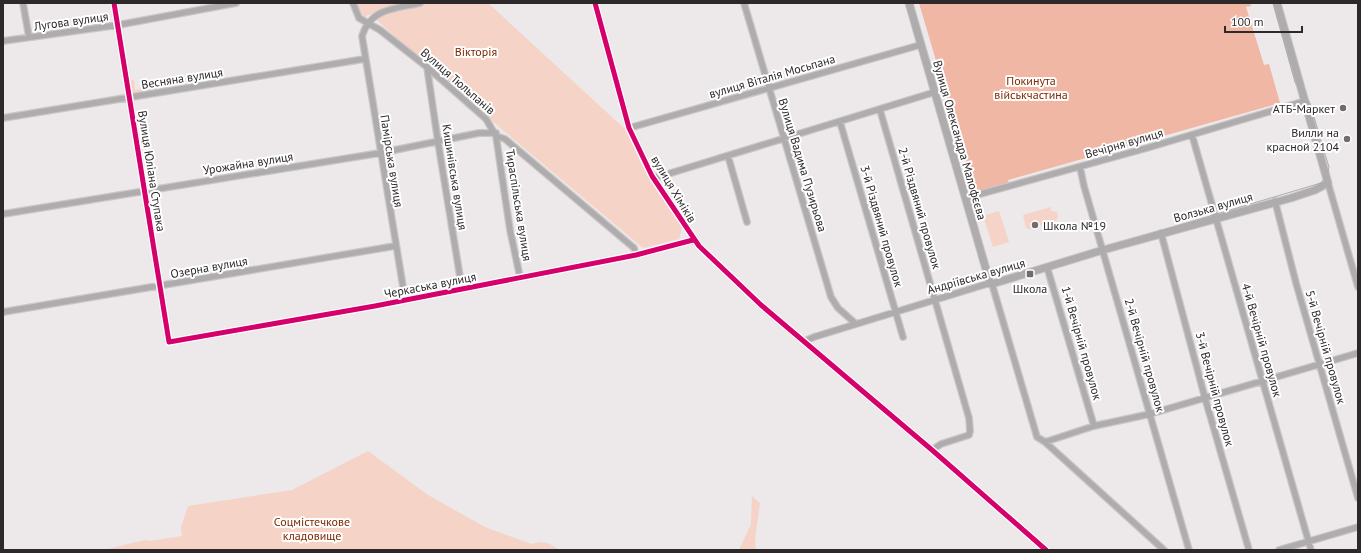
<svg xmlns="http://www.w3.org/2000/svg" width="1361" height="553" font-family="'PT Sans',sans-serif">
<rect width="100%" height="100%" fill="#ede8e9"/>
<!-- green -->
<path fill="#f6d3c7" d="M353 3H403L368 15 363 19 360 17Z
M427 3H488L626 130 642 163 682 227 679 239 643 248 422 62 378 21 379 16Z
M134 80 135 90 170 84 171 89 131 95 129 81Z
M1051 207V211L1057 212 1058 217 1056 221 1029 229 1026 228 1023 215Z
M999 211 1009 242 993 247 983 216Z
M368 451 428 495 485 527 531 544 540 542 548 543 560 550H103L145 540 149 541 182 536 181 527 188 506 292 490Z
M752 496 760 503 755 539 756 550H739L751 524Z"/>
<!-- forest -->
<path fill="#efb7a4" d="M919 3H1250L1251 6 1246 7 1264 65 1269 64 1280 103 1008 180 1009 184 978 192 974 189Z"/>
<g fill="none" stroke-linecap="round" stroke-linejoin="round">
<defs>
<path id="minor" d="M23 3 29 37
M114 3 169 342 375 306 636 255 693 240
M353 3 359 18 380 30 427 67 486 119 496 136 505 139 634 248 636 255
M595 3 629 128 652 176 699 246 761 305 932 450 1046 550
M744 3 831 297 838 308 856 324
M3 41 118 25 236 3
M427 67 438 142 462 289
M880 110 969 418 970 431 969 435 941 444 932 450
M3 118 364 59
M840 122 903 337
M629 128 920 45
M1192 135 1311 550
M496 136 510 230 520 277
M728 156 747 222
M1080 167 1084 186 1189 550
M652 176 658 177 935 92
M1328 183 1358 287
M966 198 1147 148 1305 101
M1275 201 1296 283 1358 498
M3 214 380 153 479 133H496
M1161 233 1205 398 1249 550
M1047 267 1094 426
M992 284 1037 437 1045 442 1164 550
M405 299 362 36C371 8 394 9 420 3
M3 312 395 246
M805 341 814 337 990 283
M1045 442 1094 426 1150 414 1358 353
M1279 550 1358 527"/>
<path id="tertiary" d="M909 3 990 283 992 284 1103 250 1291 198 1315 190 1328 183 1277 3"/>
</defs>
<!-- minor casing -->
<use href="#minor" stroke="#cac6c7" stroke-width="8"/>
<!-- tertiary casing -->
<use href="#tertiary" stroke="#cac6c7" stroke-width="9"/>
<!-- minor -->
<use href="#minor" stroke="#aeacad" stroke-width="5.5"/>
<!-- tertiary -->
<use href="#tertiary" stroke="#aeacad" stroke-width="7"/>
<!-- tram -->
<path stroke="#aeacad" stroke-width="1" d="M906 3 981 260C986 271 990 277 1002 278L1321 183 1327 176 1329 167 1324 151 1310 103 1295 82 1273 3"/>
<defs>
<path id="cycleway" d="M114 3 169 342 375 306 636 255 693 240
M595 3 629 128 652 176 699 246 761 305 932 450 1046 550"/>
</defs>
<!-- cycleway casing -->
<use href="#cycleway" stroke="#fff" stroke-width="8"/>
<!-- cycleway -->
<use href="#cycleway" stroke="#d6006c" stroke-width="5"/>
</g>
<!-- markers -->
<g fill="#706c6d" stroke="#fff" stroke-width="1.5">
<circle cx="1343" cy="108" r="4"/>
<circle cx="1347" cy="139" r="4"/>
<circle cx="1035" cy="225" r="4"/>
<rect x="1026" y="270" width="8" height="8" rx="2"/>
</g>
<g text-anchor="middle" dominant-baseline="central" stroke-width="4" stroke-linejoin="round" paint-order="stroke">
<!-- street labels -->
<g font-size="12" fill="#2d292a" stroke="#fff">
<text transform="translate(71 21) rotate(-8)">Лугова вулиця</text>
<text transform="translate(772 76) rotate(-16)">вулиця Віталія Мосьпана</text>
<text transform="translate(182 78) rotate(-9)">Весняна вулиця</text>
<text transform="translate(458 81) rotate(41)">Вулиця Тюльпанів</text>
<text transform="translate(960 140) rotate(74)">Вулиця Олександра Малофєєва</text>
<text transform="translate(1124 143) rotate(-16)">Вечірня вулиця</text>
<text transform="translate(392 161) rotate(81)">Памірська вулиця</text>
<text transform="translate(248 163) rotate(-9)">Урожайна вулиця</text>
<text transform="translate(803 165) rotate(73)">Вулиця Вадима Пузирьова</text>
<text transform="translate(152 171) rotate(81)">Вулиця Юліана Ступака</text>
<text transform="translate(455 177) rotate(81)">Кишинівська вулиця</text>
<text transform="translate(674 189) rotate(59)">вулиця Хіміків</text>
<text transform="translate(519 205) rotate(81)">Тираспільська вулиця</text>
<text transform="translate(1213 207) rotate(-16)">Волзька вулиця</text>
<text transform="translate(920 208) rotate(74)">2-й Різдвяний провулок</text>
<text transform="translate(882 226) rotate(74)">3-й Різдвяний провулок</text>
<text transform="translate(209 267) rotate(-10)">Озерна вулиця</text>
<text transform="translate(976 276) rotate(-16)">Андріївська вулиця</text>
<text transform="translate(430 285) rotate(-11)">Черкаська вулиця</text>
<text transform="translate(1262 340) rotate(74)">4-й Вечірній провулок</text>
<text transform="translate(1082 343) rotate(74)">1-й Вечірній провулок</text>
<text transform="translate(1326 347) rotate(74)">5-й Вечірній провулок</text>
<text transform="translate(1145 355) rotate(74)">2-й Вечірній провулок</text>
<text transform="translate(1215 389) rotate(75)">3-й Вечірній провулок</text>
</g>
<!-- park labels -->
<g font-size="12" fill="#7d2800" stroke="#fff">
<text x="476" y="51">Вікторія</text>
<text x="1031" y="80">Покинута<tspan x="1031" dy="14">військчастина</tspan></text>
<text x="312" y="521">Соцмістечкове<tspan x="312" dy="14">кладовище</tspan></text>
</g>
<!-- poi labels -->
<g font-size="12" fill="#2d292a" stroke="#fff" text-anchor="end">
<text x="1335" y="108">АТБ-Маркет</text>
<text x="1339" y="132">Вилли на<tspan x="1339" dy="14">красной 2104</tspan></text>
<text x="1043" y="225" text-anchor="start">Школа №19</text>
<text x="1030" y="288" text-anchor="middle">Школа</text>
</g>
</g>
<!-- border -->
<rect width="1361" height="553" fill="none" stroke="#2d292a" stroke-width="8"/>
<!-- scale -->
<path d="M1225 26v6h77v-6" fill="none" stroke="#2d292a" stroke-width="2"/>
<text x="1231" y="26" font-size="12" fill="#2d292a" stroke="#ffffff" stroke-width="3" paint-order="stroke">100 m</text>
</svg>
